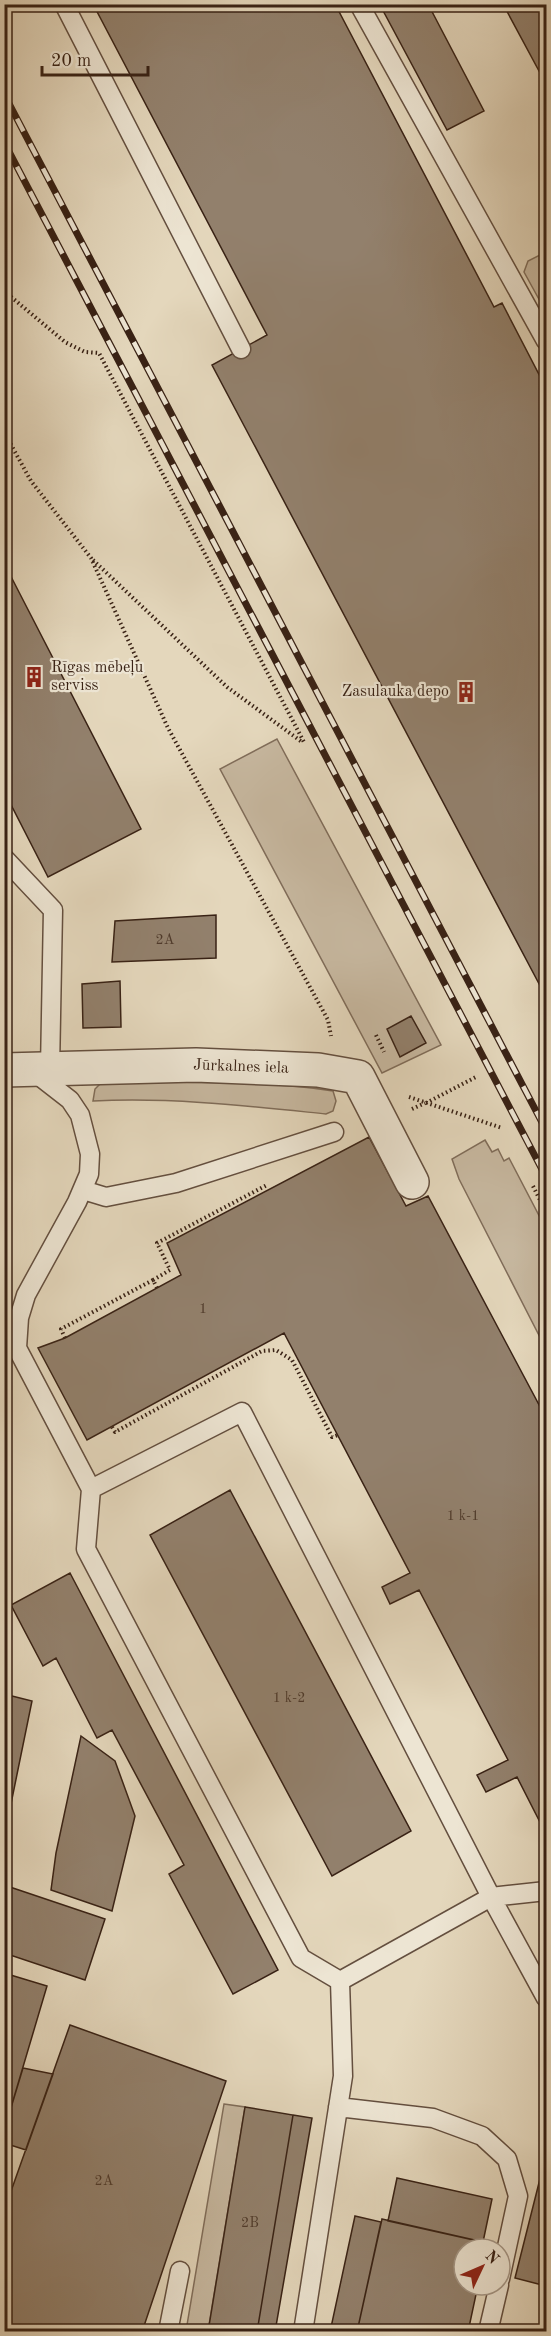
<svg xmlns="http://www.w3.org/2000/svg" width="551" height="2336" font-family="'Old Standard TT',serif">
<rect width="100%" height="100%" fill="#e4d7bc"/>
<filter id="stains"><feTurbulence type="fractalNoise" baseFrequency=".00333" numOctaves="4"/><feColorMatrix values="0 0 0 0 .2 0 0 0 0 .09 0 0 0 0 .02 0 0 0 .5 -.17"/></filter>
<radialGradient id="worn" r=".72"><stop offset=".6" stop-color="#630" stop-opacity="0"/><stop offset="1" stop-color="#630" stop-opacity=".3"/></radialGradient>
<!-- green -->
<path fill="#c7b8a0" stroke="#806d5a" stroke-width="1.5" d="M546 252V312L524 272 528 261Z
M277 739 441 1045 382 1073 220 769Z
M144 1082C206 1083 270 1081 333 1091L336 1101 333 1111 326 1114C248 1106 171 1097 93 1101L95 1089 101 1083Z
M485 1140 492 1152 498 1149 504 1161 509 1158 546 1229V1349L459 1179 452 1159Z
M224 2104 245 2107 208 2331H186Z"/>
<!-- building -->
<path fill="#92806c" stroke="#392215" stroke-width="1.5" d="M93 4H335L494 307 502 303 546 388V997L212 365 267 335Z
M428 4 484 111 447 130 380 5Z
M503 4H546V84Z
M4 563 141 829 48 877 4 791Z
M216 915V958L112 962 115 921Z
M120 981 121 1027 83 1028 82 984Z
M411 1016 426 1043 400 1057 387 1029Z
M369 1137 406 1206 428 1196 546 1418V1834L517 1777 486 1792 477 1775 508 1760 419 1590 390 1604 382 1587 410 1573 284 1333 87 1440 38 1348 65 1338 181 1275 167 1243Z
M230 1490 411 1831 332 1876 150 1535Z
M70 1573 278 1970 233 1994 169 1874 184 1865 112 1730 97 1738 56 1658 43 1666 11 1605Z
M4 1694 32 1701 4 1838Z
M81 1736 115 1761 135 1816 112 1911 51 1890 56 1853Z
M4 1885 105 1919 85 1980 4 1953Z
M4 1973 47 1986 4 2131Z
M70 2025 226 2081 142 2332H4V2211Z
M23 2068 53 2074 26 2150 4 2143V2131Z
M245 2107 293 2115 257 2332H208Z
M293 2115 312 2118 275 2332H257Z
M546 2155V2286L515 2278Z
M397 2178 492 2199 483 2242 388 2221Z
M355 2216 381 2222 357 2332H330Z
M382 2219 488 2243 486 2249H464V2285H478L468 2332H357Z"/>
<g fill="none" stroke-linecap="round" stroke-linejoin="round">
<defs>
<path id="lane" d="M64 4 241 349
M359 4 546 341
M4 858 53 910 50 1069
M34 1072 70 1100 80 1115 90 1154 89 1174 77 1202 26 1295 19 1318 17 1348 91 1489 86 1549 301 1958 340 1981 491 1897 242 1412 91 1489
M83 1190 106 1197 176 1183 334 1132
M546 1891 491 1897 546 1998
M338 2107 433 2118 482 2136 507 2159 518 2196 500 2279
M168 2332 180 2271
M303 2332 343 2076 340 1981
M488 2332 499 2285"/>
<path id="street" d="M4 1070 196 1065 318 1070 358 1077 412 1182"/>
</defs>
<!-- lane casing -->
<use href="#lane" stroke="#644f3f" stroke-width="21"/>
<!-- street casing -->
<use href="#street" stroke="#644f3f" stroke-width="36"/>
<!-- path -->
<path stroke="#392215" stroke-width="4" stroke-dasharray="1.5 3" stroke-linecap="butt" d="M4 291 65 342 85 352 99 353 305 744
M4 432 31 481 91 558 168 728 328 1020 331 1036
M93 560 227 687 302 742
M376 1035 384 1052
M409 1097 502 1128
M426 1103 476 1077
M412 1109 425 1103
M533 1186 546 1212
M157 1288 153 1280 170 1270 157 1243 267 1185
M65 1338 61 1329 153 1280
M112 1427 115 1432 262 1351 276 1350 292 1360 332 1437 338 1435"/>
<!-- lane -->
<use href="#lane" stroke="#ede5d3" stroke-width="18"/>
<!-- street -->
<use href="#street" stroke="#ede5d3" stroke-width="33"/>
<defs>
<path id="rail" d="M4 94 546 1130
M4 142 546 1177"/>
</defs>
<!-- rail casing -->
<use href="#rail" stroke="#392215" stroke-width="7"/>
<!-- rail -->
<use href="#rail" stroke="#ede5d3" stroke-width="4.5" stroke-dasharray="14" stroke-linecap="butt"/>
</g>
<!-- icons -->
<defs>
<symbol id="building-bare" viewBox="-9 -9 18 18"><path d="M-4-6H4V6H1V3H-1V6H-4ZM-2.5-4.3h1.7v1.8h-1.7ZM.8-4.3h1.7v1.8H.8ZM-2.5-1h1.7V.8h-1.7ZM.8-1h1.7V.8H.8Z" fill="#8f2418" stroke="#ede5d3" stroke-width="2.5" paint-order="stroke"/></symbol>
</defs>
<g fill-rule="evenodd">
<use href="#building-bare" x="19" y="662" width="30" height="30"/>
<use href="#building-bare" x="451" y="677" width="30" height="30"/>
</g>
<g text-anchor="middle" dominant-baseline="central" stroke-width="4.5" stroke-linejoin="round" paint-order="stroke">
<!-- number labels -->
<g font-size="14" fill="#4f3a2b">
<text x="165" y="940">2A</text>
<text x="203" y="1309">1</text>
<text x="463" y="1516">1 k-1</text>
<text x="289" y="1698">1 k-2</text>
<text x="104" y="2181">2A</text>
<text x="250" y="2223">2B</text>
</g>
<!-- poi labels -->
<g font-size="16" fill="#392215" stroke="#ede5d3" text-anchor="start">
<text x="51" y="668">Rīgas mēbeļu<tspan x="51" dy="18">serviss</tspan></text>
<text x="449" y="692" text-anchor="end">Zasulauka depo</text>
</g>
<!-- street labels -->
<g font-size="16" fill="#392215" stroke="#ede5d3">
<text transform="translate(241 1067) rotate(2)">Jūrkalnes iela</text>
</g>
</g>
<!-- margin -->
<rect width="551" height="2336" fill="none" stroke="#e4d7bc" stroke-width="24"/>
<rect x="6" y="6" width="539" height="2324" fill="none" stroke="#392215" stroke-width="3"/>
<rect x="12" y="12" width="527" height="2312" fill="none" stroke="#392215" stroke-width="1.5"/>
<!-- north arrow -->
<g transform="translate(482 2267) rotate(46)"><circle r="28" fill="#ede5d3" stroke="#a59787" stroke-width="1.5"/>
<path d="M0-4.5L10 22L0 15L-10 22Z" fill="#8f2418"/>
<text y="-9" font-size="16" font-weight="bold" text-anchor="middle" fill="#392215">N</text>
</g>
<!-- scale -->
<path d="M42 66v9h106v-9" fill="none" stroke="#392215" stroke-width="3"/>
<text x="51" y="66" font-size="18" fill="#392215" stroke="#ede5d3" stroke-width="4.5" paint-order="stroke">20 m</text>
<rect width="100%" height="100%" filter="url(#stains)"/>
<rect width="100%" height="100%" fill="url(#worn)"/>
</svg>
